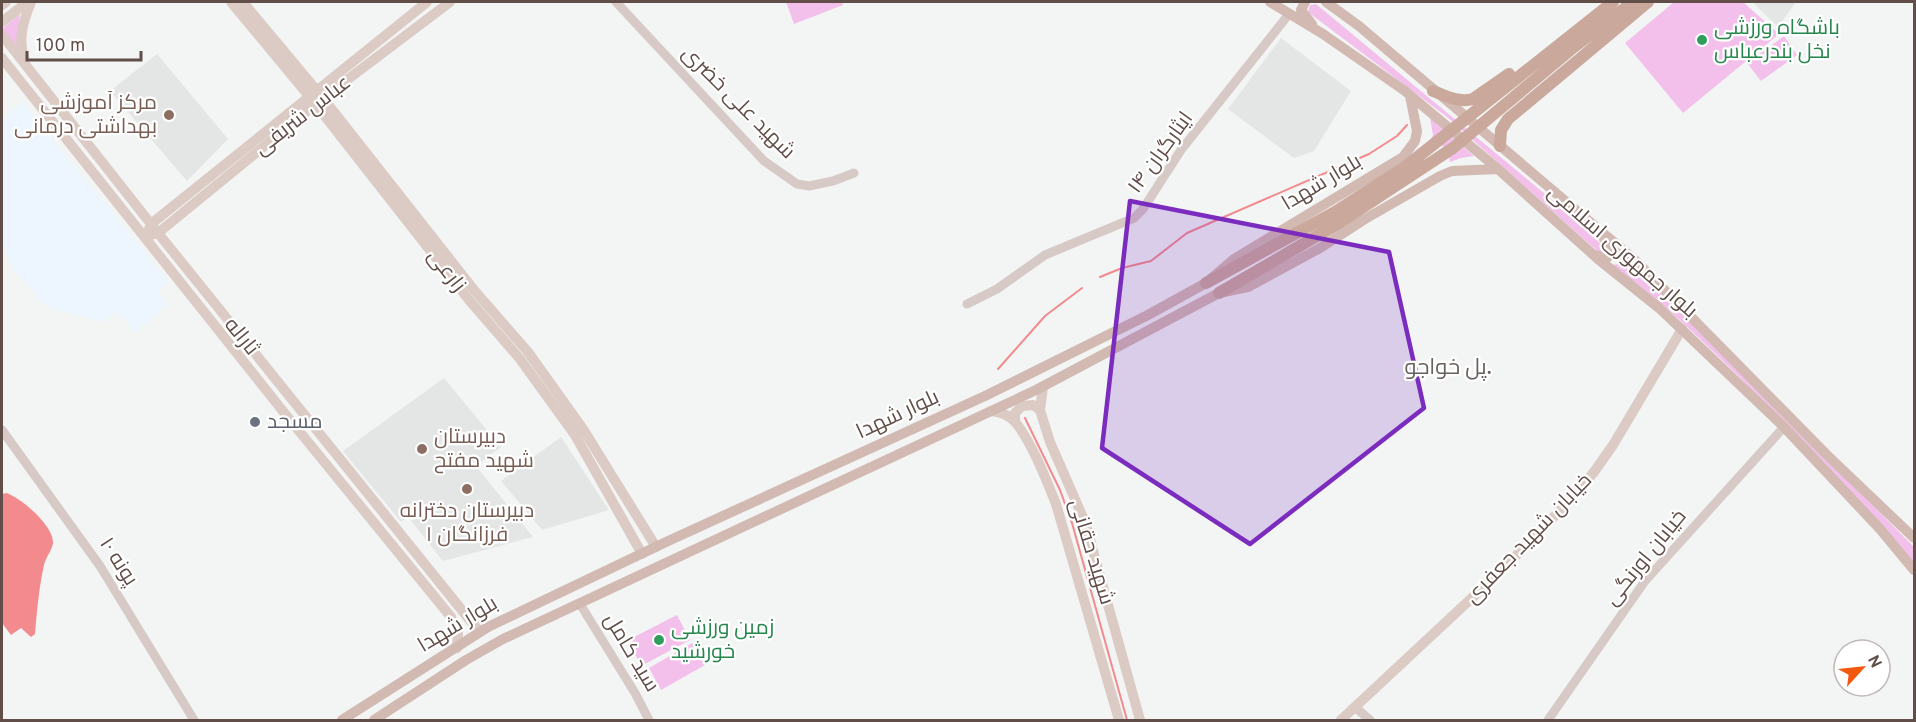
<svg xmlns="http://www.w3.org/2000/svg" width="1916" height="722" font-family="Overpass,Cairo,sans-serif">
<rect width="100%" height="100%" fill="#f2f5f4"/>
<!-- commercial -->
<path fill="#edf6fe" d="M22 102 169 283 158 292 168 304 136 332 116 311 104 322 47 307 15 271 2 245V118Z"/>
<!-- education -->
<path fill="#e4e6e5" d="M1752 2H1796L1778 27Z
M1281 38 1351 91 1314 151 1294 158 1228 109Z
M157 54 228 139 187 181 110 91Z
M444 378 501 447 476 466 533 537 443 561 408 517 401 522 343 451Z
M561 437 609 510 542 530 501 481Z"/>
<!-- green -->
<path fill="#f3c0ec" d="M786 2H842L843 5 794 24Z
M1674 2H1743L1779 34 1683 113 1625 43Z
M1316 4 1557 204 1601 244 1605 249 1603 254 1596 250 1447 117 1308 12 1310 5Z
M20 14 17 47 2 29Z
M1784 36 1797 55 1761 81 1747 63Z
M1430 118 1474 156 1461 158 1450 162C1449 149 1442 143 1429 142L1433 135Z
M1619 250 1914 547V564C1834 476 1755 387 1666 308 1649 293 1630 279 1612 265L1617 264 1620 259Z
M677 615 690 640 641 666 628 640Z
M692 643 705 665 661 690 649 668Z"/>
<!-- water -->
<path fill="#f38a8d" d="M7 493C22 499 54 526 53 543 52 550 46 557 44 565 39 588 37 610 35 634L31 637 21 628 11 635 2 623V494Z"/>
<g fill="none" stroke-linecap="round" stroke-linejoin="round">
<!-- stream -->
<path stroke="#f38a8d" stroke-width="2" d="M1100 277 1122 268 1151 261 1187 233 1369 154 1397 136 1407 125
M998 369 1045 316 1082 288
M1025 418 1060 490 1072 523 1127 720"/>
<!-- tertiary -->
<path stroke="#d7c9c6" stroke-width="9" d="M616 2 764 161 797 184 809 186 833 181 854 173
M967 304 997 289 1045 255 1134 218 1143 209 1181 150 1289 14
M2 430 100 566 194 720
M580 604 635 693 649 720
M1356 708 1370 720
M1548 720 1645 581 1784 427"/>
<!-- secondary -->
<path stroke="#dccbc4" stroke-width="10" d="M231 2 309 96 469 300 520 359 575 435 642 554
M243 2 323 98 474 290 528 352 583 429 656 547
M2 5 6 2
M2 22 27 2
M2 35 158 233 473 624 488 627
M2 58 290 420 451 617 458 633 457 648
M24 59C18 38 23 22 31 2
M149 229 151 224 427 2
M151 235 158 233 323 98 450 2
M1043 387 1040 410 1050 442 1085 522 1140 720
M991 411C1000 412 1010 415 1016 423 1032 443 1046 479 1056 504L1119 720
M1015 421V413L1022 406 1033 405 1040 410
M1341 720 1504 568 1574 496 1594 472 1613 445 1682 329"/>
<!-- primary -->
<path stroke="#d2b9b1" stroke-width="10" d="M1270 2 1323 34 1405 91 1498 169 1598 259 1659 308 1784 427 1880 529 1914 570
M1305 2 1301 10 1312 24
M1326 2 1359 26 1636 261 1826 454 1914 538
M1595 255 1607 258 1610 255 1612 249 1604 239
M342 720 488 627 666 542 985 396 1148 315 1206 283 1234 259 1403 157 1415 141 1417 131 1410 96
M374 720 466 660 503 639 1036 390 1219 293 1248 287 1320 248 1365 219 1440 176 1452 171 1498 169"/>
<!-- trunk -->
<path stroke="#caa89c" stroke-width="12" d="M1433 91C1446 96 1458 103 1473 99L1509 74
M1500 146 1501 130 1508 119 1648 2
M1206 283 1335 212 1405 167 1613 2
M1219 293 1339 223 1453 148 1574 47 1633 2"/>
</g>
<!-- marked area -->
<path fill="#7b2cbf" fill-opacity="0.2" stroke="#7b2cbf" stroke-width="4.5" stroke-linejoin="round" d="M1130 201 1389 252 1424 408 1250 544 1102 448Z"/>
<!-- markers -->
<g fill="#2e9e5b" stroke="#fff" stroke-width="2">
<circle cx="1702" cy="40" r="6"/>
<circle cx="659" cy="640" r="6"/>
</g>
<g fill="#8d6e63" stroke="#fff" stroke-width="2">
<circle cx="169" cy="115" r="6"/>
<circle cx="422" cy="449" r="6"/>
<circle cx="467" cy="489" r="6"/>
</g>
<circle fill="#6b7280" stroke="#fff" stroke-width="2" cx="255" cy="422" r="6"/>
<g text-anchor="middle" dominant-baseline="central" stroke-width="4.5" stroke-linejoin="round" paint-order="stroke">
<!-- leisure labels -->
<g font-size="21" fill="#27864d" stroke="#fff" text-anchor="start">
<text x="1714" y="28">باشگاه ورزشی<tspan x="1714" dy="24">نخل بندرعباس</tspan></text>
<text x="671" y="628">زمین ورزشی<tspan x="671" dy="24">خورشید</tspan></text>
</g>
<!-- education labels -->
<g font-size="21" fill="#785e54" stroke="#fff" text-anchor="end">
<text x="157" y="103">مرکز آموزشی<tspan x="157" dy="24">بهداشتی درمانی</tspan></text>
<text x="434" y="437" text-anchor="start">دبیرستان<tspan x="434" dy="24">شهید مفتح</tspan></text>
<text x="467" y="511" text-anchor="middle">دبیرستان دخترانه<tspan x="467" dy="24">فرزانگان ۱</tspan></text>
</g>
<!-- street labels -->
<g font-size="21" fill="#624e48" stroke="#fff">
<text transform="translate(738 103) rotate(45)">شهید علی خضری</text>
<text transform="translate(303 116) rotate(-38)">عباس شریفی</text>
<text transform="translate(1161 153) rotate(-54)">ایثارگران ۱۴</text>
<text transform="translate(1322 183) rotate(-31)">بلوار شهدا</text>
<text transform="translate(1622 252) rotate(41)">بلوار جمهوری اسلامی</text>
<text transform="translate(446 271) rotate(52)">زارعی</text>
<text transform="translate(241 337) rotate(51)">ثاراله</text>
<text transform="translate(898 415) rotate(-25)">بلوار شهدا</text>
<text transform="translate(1529 539) rotate(-46)">خیابان شهید جعفری</text>
<text transform="translate(1091 552) rotate(73)">شهید حقانی</text>
<text transform="translate(1646 558) rotate(-51)">خیابان اورنگی</text>
<text transform="translate(118 562) rotate(57)">پونه ۱۰</text>
<text transform="translate(458 625) rotate(-31)">بلوار شهدا</text>
<text transform="translate(631 653) rotate(59)">سید کامل</text>
</g>
<!-- worship labels -->
<g font-size="21" fill="#5b616d" stroke="#fff" text-anchor="start">
<text x="267" y="422">مسجد</text>
</g>
<!-- neighbourhood labels -->
<g font-size="22" fill="#68615e" stroke="#fff">
<text x="1448" y="368">پل خواجو.</text>
</g>
</g>
<!-- border -->
<rect width="1916" height="722" fill="none" stroke="#624e48" stroke-width="6"/>
<!-- north arrow -->
<g transform="translate(1862 668) rotate(63)"><circle r="28" fill="#ffffff" stroke="#c0b8b6" stroke-width="1.5"/>
<path d="M0-4.5L10 22L0 15L-10 22Z" fill="#f3590e"/>
<text y="-9" font-size="16" font-weight="bold" text-anchor="middle" fill="#624e48">N</text>
</g>
<!-- scale -->
<path d="M27 51v9h114v-9" fill="none" stroke="#624e48" stroke-width="3"/>
<text x="36" y="51" font-size="18" fill="#624e48" stroke="#ffffff" stroke-width="4.5" paint-order="stroke">100 m</text>
</svg>
